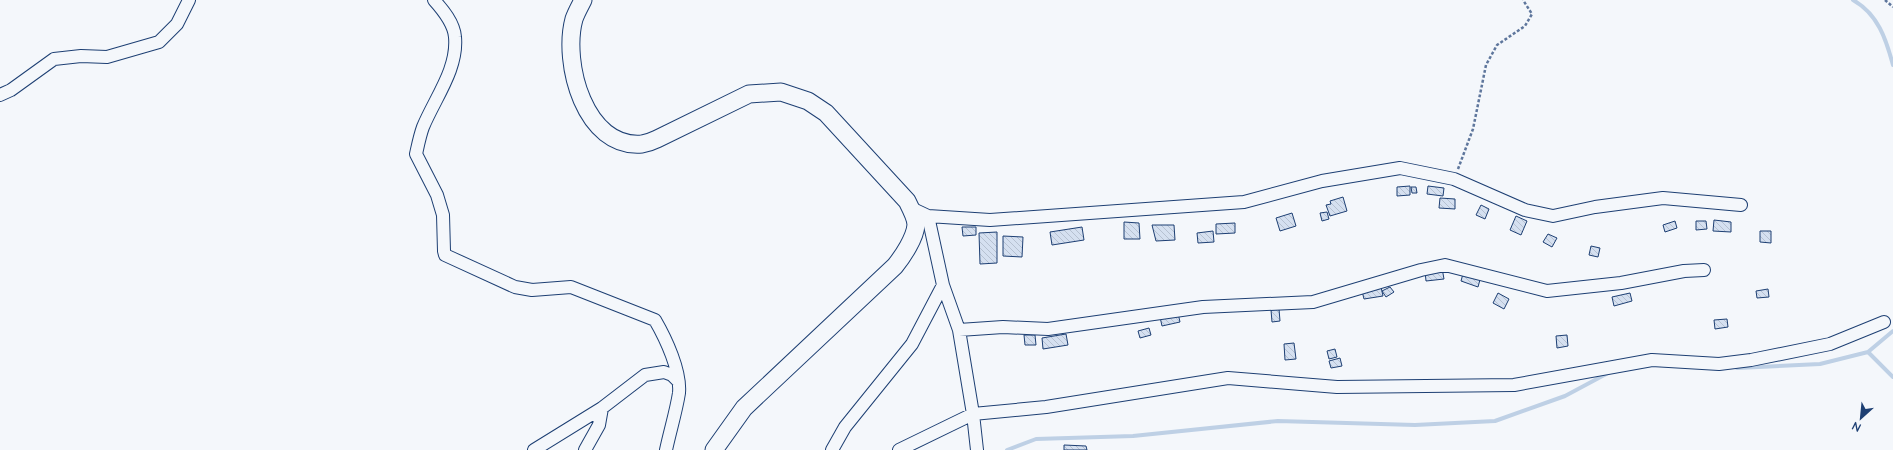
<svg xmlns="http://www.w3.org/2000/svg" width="1893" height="450" font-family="Lato,sans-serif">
<defs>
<pattern id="building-back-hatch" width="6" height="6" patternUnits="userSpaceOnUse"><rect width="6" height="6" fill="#d5e0f0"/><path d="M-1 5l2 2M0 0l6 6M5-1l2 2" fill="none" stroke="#b6c1d1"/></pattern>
</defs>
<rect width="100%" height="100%" fill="#f4f7fb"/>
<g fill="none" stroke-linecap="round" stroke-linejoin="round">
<!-- stream -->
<path stroke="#bed0e5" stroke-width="4" d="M1853 0C1878 14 1886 39 1893 65
M1868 352 1893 377
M1737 368 1820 364 1868 352 1893 331
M1007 450 1036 439 1133 436 1278 421 1415 425 1495 421 1565 396 1608 373"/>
</g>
<!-- building -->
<path fill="url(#building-back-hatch)" stroke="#1d3f73" d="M1410 186V195L1397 196V187Z
M1428 186 1444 188 1443 196 1427 194Z
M1411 187H1416L1417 193H1412Z
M1343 197 1347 211 1330 216 1326 205 1331 204 1330 201Z
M1440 198 1455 199V209L1439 208Z
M1481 205 1489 209 1485 219 1476 215Z
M1327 212 1329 219 1322 221 1320 213Z
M1292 213 1296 226 1280 231 1276 218Z
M1516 216 1527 221 1521 235 1510 230Z
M1714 220 1731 222V232L1713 231Z
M1675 221 1677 228 1665 232 1663 225Z
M1696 221H1706L1707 229 1696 230Z
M1124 222 1139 223 1140 239H1124Z
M1235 223V233L1216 234V224Z
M1152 225H1174L1175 240 1156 241Z
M962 227H976V235L963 236Z
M1082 227 1084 240 1052 245 1050 232Z
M1213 231 1214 242 1198 243 1197 233Z
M1760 231H1771V243L1760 242Z
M997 232V263L980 264 979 233Z
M1548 234 1557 238 1552 247 1543 242Z
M1003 236 1023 237 1022 257 1003 256Z
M1591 246 1600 248 1598 257 1589 255Z
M1442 268 1444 279 1426 281 1425 271Z
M1464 270 1481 276 1478 287 1461 281Z
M1381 287 1383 296 1364 299 1362 291Z
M1390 287 1394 292 1386 297 1382 291Z
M1768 289 1769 297 1757 298 1756 291Z
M1498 293 1509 299 1504 309 1493 303Z
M1630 293 1632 301 1614 306 1612 297Z
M1279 309 1280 321 1272 322 1271 310Z
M1178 313 1180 322 1162 326 1160 317Z
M1727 319 1728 327 1715 329 1714 320Z
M1149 328 1151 335 1140 338 1138 331Z
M1066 334 1068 345 1043 349 1042 338Z
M1024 335H1035L1036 345H1025Z
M1567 335 1568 346 1557 348 1556 336Z
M1294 343 1296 359 1285 360 1284 344Z
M1335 349 1337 357 1329 359 1327 351Z
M1340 358 1342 366 1331 368 1329 361Z
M1064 445 1086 446 1087 450H1064Z"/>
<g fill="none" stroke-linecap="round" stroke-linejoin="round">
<defs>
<path id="street" d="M434 0C443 10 454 23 455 37 458 69 435 98 423 127 420 135 418 145 416 154L437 195 443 215 444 251 445 255 515 287 532 290 571 287 655 320C666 339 681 371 679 393 676 412 670 431 666 450
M0 95 11 90 54 59 81 56 107 57 159 42 177 24 189 0
M911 208 928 216 990 220 1244 202 1322 181 1400 168 1454 179 1525 210 1553 216 1595 207 1663 198 1741 205
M928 216 943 285 959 330 973 414 977 450
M959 330 1003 327 1048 329 1203 307 1313 302 1421 270 1445 265 1547 291 1621 283 1684 271 1704 270
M534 450 602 408 645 375 664 372 672 375 678 381
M585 450 599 425 602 408
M832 450 845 427 912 344 943 285
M899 450 973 414 1046 407 1228 378 1337 387 1514 385 1652 360 1719 364 1751 360 1830 344 1884 322"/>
<path id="secondary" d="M583 0C580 6 576 13 574 19 562 63 585 149 642 144 647 143 653 141 657 139L749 94 781 92 808 101 826 113 907 201C910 207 916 218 916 225 915 238 903 256 895 266L744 408 714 450"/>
</defs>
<!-- street casing -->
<use href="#street" stroke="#1d3f73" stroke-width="14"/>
<!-- secondary casing -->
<use href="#secondary" stroke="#1d3f73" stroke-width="19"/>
<!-- path -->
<path stroke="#5e769c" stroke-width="2.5" stroke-dasharray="3 2" stroke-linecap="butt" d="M1885 0 1893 7
M1458 169 1473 129 1486 65 1497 45 1525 26 1532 14 1523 0"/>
<!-- street -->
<use href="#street" stroke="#f4f7fb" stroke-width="12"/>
<!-- secondary -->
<use href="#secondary" stroke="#f4f7fb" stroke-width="17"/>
</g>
<!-- north arrow -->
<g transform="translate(1861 418) rotate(207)" stroke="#f4f7fb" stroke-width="3" paint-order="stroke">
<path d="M0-3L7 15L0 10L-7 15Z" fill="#1d3f73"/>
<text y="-6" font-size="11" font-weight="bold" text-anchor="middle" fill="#1d3f73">N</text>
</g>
</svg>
